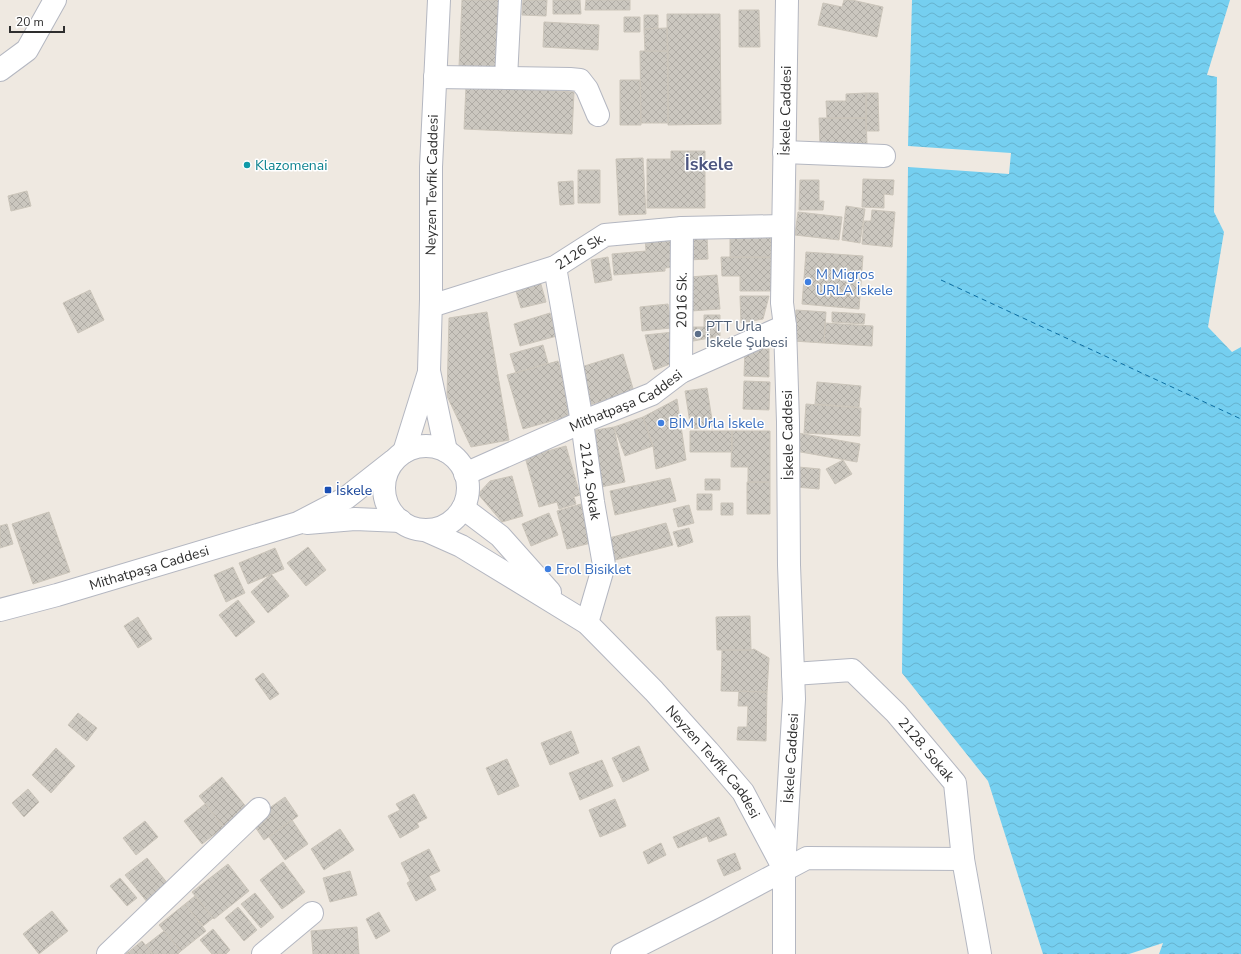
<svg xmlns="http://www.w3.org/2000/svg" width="1241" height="954" font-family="'Nunito Sans',sans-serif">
<defs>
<pattern id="water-waves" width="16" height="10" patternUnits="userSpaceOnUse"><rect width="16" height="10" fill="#75cff0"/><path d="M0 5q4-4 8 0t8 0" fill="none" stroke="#66b2ce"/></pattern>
<pattern id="building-cross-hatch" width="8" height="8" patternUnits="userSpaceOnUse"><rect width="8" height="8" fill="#cbc7bf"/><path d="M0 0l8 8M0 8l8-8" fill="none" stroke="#afaba4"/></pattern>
</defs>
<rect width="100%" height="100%" fill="#efe9e1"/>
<!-- water -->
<path fill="url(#water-waves)" d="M912 0H1230L1207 75 1217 77 1214 212 1224 232 1208 327 1232 352 1241 347V954H1159L1163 943 1129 954H1043L988 781 902 673 908 167 1009 174 1011 153 908 146Z"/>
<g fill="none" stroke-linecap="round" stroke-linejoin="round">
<!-- ferry -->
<path stroke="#0d6fa3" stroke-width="1" stroke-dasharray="5 4" stroke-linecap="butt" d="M941 280 1241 419"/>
</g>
<!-- building -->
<path fill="url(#building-cross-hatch)" stroke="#cbc5ba" d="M462 0H505L502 68 459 67Z
M523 0H547L546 16 522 15Z
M553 0H580L581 14H553Z
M586 0H630V10H585Z
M844 0H852L883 7 877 37 818 25 823 3 842 7Z
M739 10H759L760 47H739Z
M667 14H720L721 124 668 125Z
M644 15H658V28L644 29Z
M624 17H640V32H624Z
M544 22 599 25 598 50 543 47Z
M667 28 668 51H645L644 29Z
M640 51H668V123H641Z
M620 80H640L641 125H620Z
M466 86 574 92 572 134 464 129Z
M866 93H878L879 131H866Z
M866 93V118H827L826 101H846V94Z
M819 118H866L867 144 820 145Z
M671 151H705V208H647V159H671Z
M643 158 646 214 619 215 616 159Z
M578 170H600V203H578Z
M863 179 894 180 893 195 884 194V208L862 207Z
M800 180H819V201H824L823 210H799Z
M573 181 574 204 560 205 558 182Z
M27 191 31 206 11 211 8 196Z
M846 206 865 209 860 243 842 240Z
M872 210 895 212 892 247 862 244 864 221H871Z
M798 212 842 217 839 240 795 235Z
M688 234H707L708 259 688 260Z
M672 236 675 267 665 268V271L614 275 612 254 646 251 645 239Z
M730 237H771V257H730Z
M806 252 863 256 859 309 802 304Z
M608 257 612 280 595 283 591 260Z
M721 257H771V291H740V276H722Z
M717 275 720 309 691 311 689 277Z
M540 281 546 302 521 308 515 288Z
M90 290 104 320 78 333 63 303Z
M740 296H769L763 319 741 323Z
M668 304 671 328 642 331 640 307Z
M796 310 826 312 824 343 793 341Z
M487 312 509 440 471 447 447 396 449 318Z
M832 312 865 314 864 324 832 322Z
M550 313 557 336 520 346 514 324Z
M704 315H720V336L688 342V327H704Z
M825 323 873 326 872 346 824 343Z
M674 332 678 361 654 370 645 335Z
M543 345 548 363 516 373 510 354Z
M745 348 769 349V377L744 376Z
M623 354 634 392 589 405 578 368Z
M558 361 573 415 523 429 507 375Z
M744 381 770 382 769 410 743 409Z
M817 382 861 386 859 407 815 404Z
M707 388 713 426 691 429 685 391Z
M677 399 686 460 656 469 653 446 643 417Z
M806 404 861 408 860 436 804 433Z
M643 417 653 446 625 456 614 427Z
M614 427 625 482 601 487 590 431Z
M690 431H732V452H690Z
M732 431H770V482H748V467H731Z
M798 433 860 444 857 462 795 451Z
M566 446 580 495 574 497 576 504 559 509 557 502 539 507 525 457Z
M843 460 852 474 835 484 826 469Z
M798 467 820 469 819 489 796 487Z
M512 476 523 516 502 522 478 494 490 481Z
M670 478 676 501 615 515 610 491Z
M705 479H720V490H705Z
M747 482H770V514H747Z
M697 494H712V510H697Z
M721 503H733V515H721Z
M581 504 591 543 567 549 557 511Z
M689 505 694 523 678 527 673 509Z
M49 512 70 572 33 584 12 524Z
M549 513 558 535 531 546 522 524Z
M666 523 673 545 615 560 609 538Z
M7 524 13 544 0 548V526Z
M689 528 693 542 678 547 673 532Z
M308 547 326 570 306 586 287 563Z
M275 548 284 569 248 584 239 563Z
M233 567 245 593 226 602 214 575Z
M271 574 289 596 268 613 251 592Z
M238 600 255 622 236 637 219 615Z
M750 616 751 650H717L716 617Z
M138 617 152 639 138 648 124 626Z
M754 649 769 658 767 692 721 691 722 650H751Z
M263 673 279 694 270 700 255 679Z
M739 691 767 692 766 741 737 740 738 727H747L748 706H738Z
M78 713 97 728 87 741 68 725Z
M571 731 579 753 550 765 541 743Z
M639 746 649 770 623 782 612 758Z
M56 748 75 766 51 793 32 775Z
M507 759 519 786 498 795 486 768Z
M602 760 613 786 580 800 569 773Z
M222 777 247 808 224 827 199 796Z
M28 789 39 802 24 817 12 803Z
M414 794 427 818 417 823 419 827 400 838 388 816 400 810 396 804Z
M285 797 298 816 264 840 251 821Z
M615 799 626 826 600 837 589 810Z
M205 804 224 827 202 844 184 821Z
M719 817 727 835 709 842 707 836 678 848 673 837Z
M292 820 308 844 285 860 269 837Z
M145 821 158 837 136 855 123 838Z
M340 829 354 850 324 870 311 849Z
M661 843 666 855 648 864 643 852Z
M429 849 440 871 429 876 436 890 416 901 407 883 410 881 401 863Z
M735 853 741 869 724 876 717 860Z
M147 858 169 885 148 903 125 875Z
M283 862 305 892 282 909 260 880Z
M228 864 249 891 214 919 192 892Z
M350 871 357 895 330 902 323 878Z
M120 878 137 898 127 906 110 886Z
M255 893 274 917 261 928 241 904Z
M195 896 213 918 203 926 185 904Z
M185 904 206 931 181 951 159 925Z
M238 907 257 930 244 941 225 918Z
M52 911 68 931 39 954 23 934Z
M379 912 390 931 376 939 366 919Z
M357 927 359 954H313L311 931Z
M213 929 230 950 226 954H212L200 940Z
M164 931 181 951 178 954H153L146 945Z
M142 941 153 954H126Z"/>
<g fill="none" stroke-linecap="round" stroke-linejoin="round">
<defs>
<g id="minor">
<path d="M439 0 431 167V299L429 371 446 451"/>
<path d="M0 70 27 50 55 0"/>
<path d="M435 77 570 79 580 80 587 89 598 115"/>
<path d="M506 78 510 0"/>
<path d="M784 152 884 156"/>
<path id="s1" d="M555 267 582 422 593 502 604 565 587 623"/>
<path id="s2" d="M431 306 555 267 605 235 682 228 783 226"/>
<path id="s3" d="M681 372 682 228"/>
<circle cx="426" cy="488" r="42"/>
<path d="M404 452 429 372"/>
<path id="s4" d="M465 474 582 422 652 394 681 372 785 326"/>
<path d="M463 508 500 536 550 592"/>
<path d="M307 523 355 519 401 521"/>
<path id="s5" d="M425 530 461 546 587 623 654 691 708 751 743 792 784 869"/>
<path id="s6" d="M0 610 57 595 298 523 346 498 393 461"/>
<path id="s7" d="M793 674 852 670 896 713 955 783 963 859 980 954"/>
<path d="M108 954 259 809"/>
<path d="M263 954 312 913"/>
<path d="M622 954 709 910 807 858 963 859"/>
<path id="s8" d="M784 954V869L794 699 789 565 788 422 785 326 782 303 787 0"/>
</g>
</defs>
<!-- minor casing -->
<use href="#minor" stroke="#b4b7c1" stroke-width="24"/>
<!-- minor -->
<use href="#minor" stroke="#fff" stroke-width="22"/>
</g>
<!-- markers -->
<circle fill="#0f9aa8" stroke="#fff" stroke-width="1.5" cx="247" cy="165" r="4"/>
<g fill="#3f7fe0" stroke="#fff" stroke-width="1.5">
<circle cx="808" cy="282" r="4"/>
<circle cx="661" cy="423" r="4"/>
<circle cx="548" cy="569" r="4"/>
</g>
<circle fill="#5c6f8a" stroke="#fff" stroke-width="1.5" cx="698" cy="334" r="4"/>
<rect fill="#1a4fb4" stroke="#fff" stroke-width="1.5" x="324" y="486" width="8" height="8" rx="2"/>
<g text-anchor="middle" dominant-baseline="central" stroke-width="3" stroke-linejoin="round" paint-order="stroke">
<!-- street labels -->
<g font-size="14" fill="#2e2e2e" stroke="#fff">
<text stroke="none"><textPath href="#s8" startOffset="844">İskele Caddesi</textPath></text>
<text transform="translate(432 185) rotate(-89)">Neyzen Tevfik Caddesi</text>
<text stroke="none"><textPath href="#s2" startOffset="160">2126 Sk.</textPath></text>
<text stroke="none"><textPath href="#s3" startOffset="72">2016 Sk.</textPath></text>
<text stroke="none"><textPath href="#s4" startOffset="177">Mithatpaşa Caddesi</textPath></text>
<text transform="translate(788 435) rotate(-91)">İskele Caddesi</text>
<text stroke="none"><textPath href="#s1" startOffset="217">2124. Sokak</textPath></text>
<text stroke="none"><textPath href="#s6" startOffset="155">Mithatpaşa Caddesi</textPath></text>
<text stroke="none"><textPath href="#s7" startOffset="168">2128. Sokak</textPath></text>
<text stroke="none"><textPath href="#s8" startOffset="196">İskele Caddesi</textPath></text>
<text stroke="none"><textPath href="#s5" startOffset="375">Neyzen Tevfik Caddesi</textPath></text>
</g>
<!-- culture labels -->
<g font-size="14" fill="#0d838f" stroke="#fff" text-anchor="start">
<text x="255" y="165">Klazomenai</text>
</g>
<!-- shop labels -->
<g font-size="14" fill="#366cbe" stroke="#fff" text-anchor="start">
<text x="816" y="274">M Migros<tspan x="816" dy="16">URLA İskele</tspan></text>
<text x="669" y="423">BİM Urla İskele</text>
<text x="556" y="569">Erol Bisiklet</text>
</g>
<!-- service labels -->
<g font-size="14" fill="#4e5e75" stroke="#fff" text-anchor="start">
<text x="706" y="326">PTT Urla<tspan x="706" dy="16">İskele Şubesi</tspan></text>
</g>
<!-- transit labels -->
<g font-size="14" fill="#164399" stroke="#fff" text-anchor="start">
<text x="336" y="490">İskele</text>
</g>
<!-- district labels -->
<g font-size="18" font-weight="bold" fill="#4d5680" stroke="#fff">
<text x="709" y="164">İskele</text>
</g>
</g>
<!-- scale -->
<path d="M10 26v6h54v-6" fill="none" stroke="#2e2e2e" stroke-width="2"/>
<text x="16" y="26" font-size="12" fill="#2e2e2e" stroke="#ffffff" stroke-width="3" paint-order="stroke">20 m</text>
</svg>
